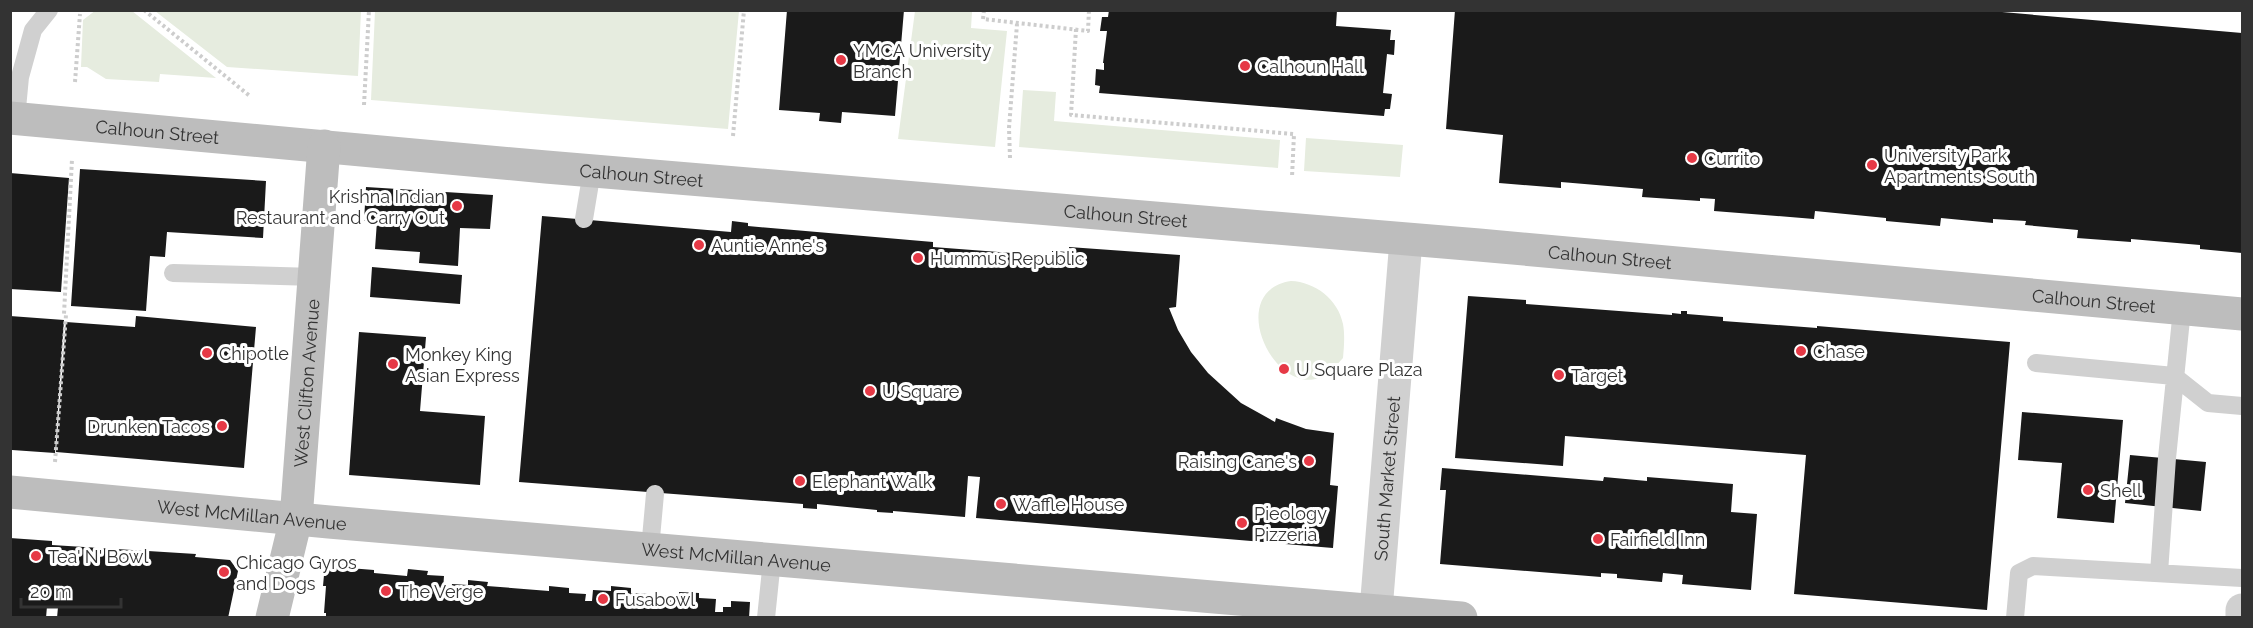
<svg xmlns="http://www.w3.org/2000/svg" width="2253" height="628" font-family="Raleway,sans-serif">
<rect width="100%" height="100%" fill="#fff"/>
<!-- green -->
<path fill="#e6ecdf" d="M96 10 132 11 216 78 160 74 159 82 106 79 87 67H81L83 20Z
M957 10 972 12 971 28 1007 31 995 147 898 139 915 11Z
M155 11H361L358 76 227 67Z
M375 11H739L728 129 371 100Z
M1023 90 1056 92 1054 121 1280 140 1278 168 1019 147Z
M1306 138 1403 145 1400 177 1304 171Z
M1291 281C1315 282 1338 299 1343 324 1345 335 1344 347 1343 358 1339 362 1335 368 1330 372 1280 411 1220 292 1291 281Z"/>
<!-- building -->
<path fill="#1a1a1a" d="M787 10H904L895 116 842 112 841 123 819 121 820 113 779 110Z
M1109 10H1337L1336 26 1391 30 1390 40H1395L1394 55 1387 54 1383 93 1392 94 1390 109H1385L1384 116 1099 93 1100 86 1095 85 1096 69 1104 70V63H1103L1107 31H1100L1102 17H1108Z
M1455 10H1979L2242 33V253L2200 249V245L2131 239V242L2077 238 2078 230 2025 225 2026 221 1993 219V223L1941 218 1940 226 1886 221V218L1815 211 1814 219 1714 211 1715 199 1700 198V201L1642 197 1643 189 1561 182V188L1499 183 1503 135 1446 129Z
M80 169 266 181 263 238 167 232 165 257 150 256 146 311 71 306Z
M10 173 69 178 61 292 10 289Z
M366 187 493 195 490 229 460 228 458 266 419 263 420 252 375 249 377 221H364Z
M542 216 731 232 732 221 748 223V226L933 242V247L1052 256V251L1069 252V247L1180 255 1176 307 1169 308 1178 330 1191 352 1208 373 1241 403 1275 422 1276 418 1306 429 1334 433 1330 485 1338 486 1333 548 976 518 980 477 968 476 965 517 893 511V513L877 512V510L817 504V509L803 508V504L519 482Z
M372 267 462 275 460 304 370 297Z
M1468 296 1526 300V304L1672 315V313L1681 314V311H1687V314L1723 317V321L1817 328V326L2010 342 1987 610 1794 594 1806 455 1565 436 1563 466 1455 458Z
M10 316 64 320 55 453 12 450 10 448Z
M136 316 256 327 244 468 56 452 66 322 135 327Z
M359 332 426 337 420 411 485 416 480 485 349 475Z
M2022 412 2123 420 2114 523 2057 518 2062 463 2018 460Z
M2130 455 2206 462 2201 511 2125 503Z
M1442 468 1603 481 1604 477 1647 481V477L1733 484 1731 512 1757 514 1751 590 1682 584 1683 575 1663 573 1662 582 1617 578V574L1601 573V577L1440 564 1446 490H1440Z
M10 538 52 541V545L196 554 195 557 230 560 238 571 228 618H57L58 607 47 606 46 618H10Z
M325 564 349 565V568L374 570V573L407 576 408 569 428 571 427 575 444 576 443 590 451 591 452 584 468 585V580L488 582 487 586 549 591V586L569 588V593L586 594 585 601H592L593 590 611 591V586L631 588V593L648 594 647 607 661 608 662 595 679 596V592L699 593V598L716 599 715 612H723V607H731V601L750 602 749 618H326V613H324L326 586H323Z"/>
<g fill="none" stroke-linecap="round" stroke-linejoin="round">
<!-- path -->
<path stroke="#cdcdcd" stroke-width="4" stroke-dasharray="3 3" stroke-linecap="butt" d="M144 10 251 97
M984 10 983 19 1088 31 1089 10
M1076 29 1071 115 1294 134 1292 177
M75 82 80 14
M364 105 369 10
M733 136 744 10
M1010 158 1009 128 1017 24
M55 462 66 315 64 314 72 159"/>
<!-- service -->
<path stroke="#d0d0d0" stroke-width="18" d="M16 119 20 77 33 30 49 10
M584 219 592 171
M173 273 315 277
M2036 363 2174 376 2208 403 2242 406
M650 549 655 494
M2159 573 2167 458 2182 309
M766 618 772 560
M2015 618 2019 573 2033 566 2242 578"/>
<!-- minor -->
<g stroke="#d0d0d0" stroke-width="33">
<path id="s1" d="M1376 610 1406 240"/>
<path d="M2242 618V610"/>
</g>
<!-- secondary -->
<g stroke="#bdbdbd" stroke-width="33">
<path id="s2" d="M10 118 546 167 1479 245 2242 314"/>
<path id="s3" d="M10 492 329 522 1461 618"/>
<path id="s4" d="M272 618 296 519 324 146"/>
</g>
</g>
<!-- markers -->
<g fill="#e63946" stroke="#fff" stroke-width="2">
<circle cx="841" cy="60" r="6"/>
<circle cx="1245" cy="66" r="6"/>
<circle cx="1692" cy="158" r="6"/>
<circle cx="1872" cy="165" r="6"/>
<circle cx="457" cy="206" r="6"/>
<circle cx="699" cy="245" r="6"/>
<circle cx="918" cy="258" r="6"/>
<circle cx="1801" cy="351" r="6"/>
<circle cx="207" cy="353" r="6"/>
<circle cx="393" cy="364" r="6"/>
<circle cx="1284" cy="369" r="6"/>
<circle cx="1559" cy="375" r="6"/>
<circle cx="870" cy="391" r="6"/>
<circle cx="222" cy="426" r="6"/>
<circle cx="1309" cy="461" r="6"/>
<circle cx="800" cy="481" r="6"/>
<circle cx="2088" cy="490" r="6"/>
<circle cx="1001" cy="504" r="6"/>
<circle cx="1242" cy="523" r="6"/>
<circle cx="1598" cy="539" r="6"/>
<circle cx="36" cy="556" r="6"/>
<circle cx="224" cy="572" r="6"/>
<circle cx="386" cy="591" r="6"/>
<circle cx="603" cy="599" r="6"/>
</g>
<g text-anchor="middle" dominant-baseline="central" stroke-width="6" stroke-linejoin="round" paint-order="stroke">
<!-- poi labels -->
<g font-size="18" fill="#333" stroke="#fff" text-anchor="start">
<text x="853" y="50">YMCA University<tspan x="853" dy="21">Branch</tspan></text>
<text x="1257" y="66">Calhoun Hall</text>
<text x="1884" y="155">University Park<tspan x="1884" dy="21">Apartments South</tspan></text>
<text x="1704" y="158">Currito</text>
<text x="445" y="196" text-anchor="end">Krishna Indian<tspan x="445" dy="21">Restaurant and Carry Out</tspan></text>
<text x="711" y="245">Auntie Anne's</text>
<text x="930" y="258">Hummus Republic</text>
<text x="1813" y="351">Chase</text>
<text x="219" y="353">Chipotle</text>
<text x="405" y="354">Monkey King<tspan x="405" dy="21">Asian Express</tspan></text>
<text x="1296" y="369">U Square Plaza</text>
<text x="1571" y="375">Target</text>
<text x="882" y="391">U Square</text>
<text x="210" y="426" text-anchor="end">Drunken Tacos</text>
<text x="1297" y="461" text-anchor="end">Raising Cane's</text>
<text x="812" y="481">Elephant Walk</text>
<text x="2100" y="490">Shell</text>
<text x="1013" y="504">Waffle House</text>
<text x="1254" y="513">Pieology<tspan x="1254" dy="21">Pizzeria</tspan></text>
<text x="1610" y="539">Fairfield Inn</text>
<text x="48" y="556">Tea' N' Bowl</text>
<text x="236" y="562">Chicago Gyros<tspan x="236" dy="21">and Dogs</tspan></text>
<text x="398" y="591">The Verge</text>
<text x="615" y="599">Fusabowl</text>
</g>
<!-- street labels -->
<g font-size="18" fill="#333" stroke="#fff">
<text stroke="none"><textPath href="#s2" startOffset="148">Calhoun Street</textPath></text>
<text stroke="none"><textPath href="#s2" startOffset="634">Calhoun Street</textPath></text>
<text stroke="none"><textPath href="#s2" startOffset="1120">Calhoun Street</textPath></text>
<text stroke="none"><textPath href="#s2" startOffset="1606">Calhoun Street</textPath></text>
<text stroke="none"><textPath href="#s2" startOffset="2092">Calhoun Street</textPath></text>
<text stroke="none"><textPath href="#s4" startOffset="238">West Clifton Avenue</textPath></text>
<text stroke="none"><textPath href="#s1" startOffset="132">South Market Street</textPath></text>
<text stroke="none"><textPath href="#s3" startOffset="243">West McMillan Avenue</textPath></text>
<text stroke="none"><textPath href="#s3" startOffset="729">West McMillan Avenue</textPath></text>
</g>
</g>
<!-- border -->
<rect width="2253" height="628" fill="none" stroke="#333333" stroke-width="24"/>
<!-- scale -->
<path d="M21 598v9h100v-9" fill="none" stroke="#333333" stroke-width="3"/>
<text x="30" y="598" font-size="18" fill="#333333" stroke="#ffffff" stroke-width="4.5" paint-order="stroke">20 m</text>
</svg>
